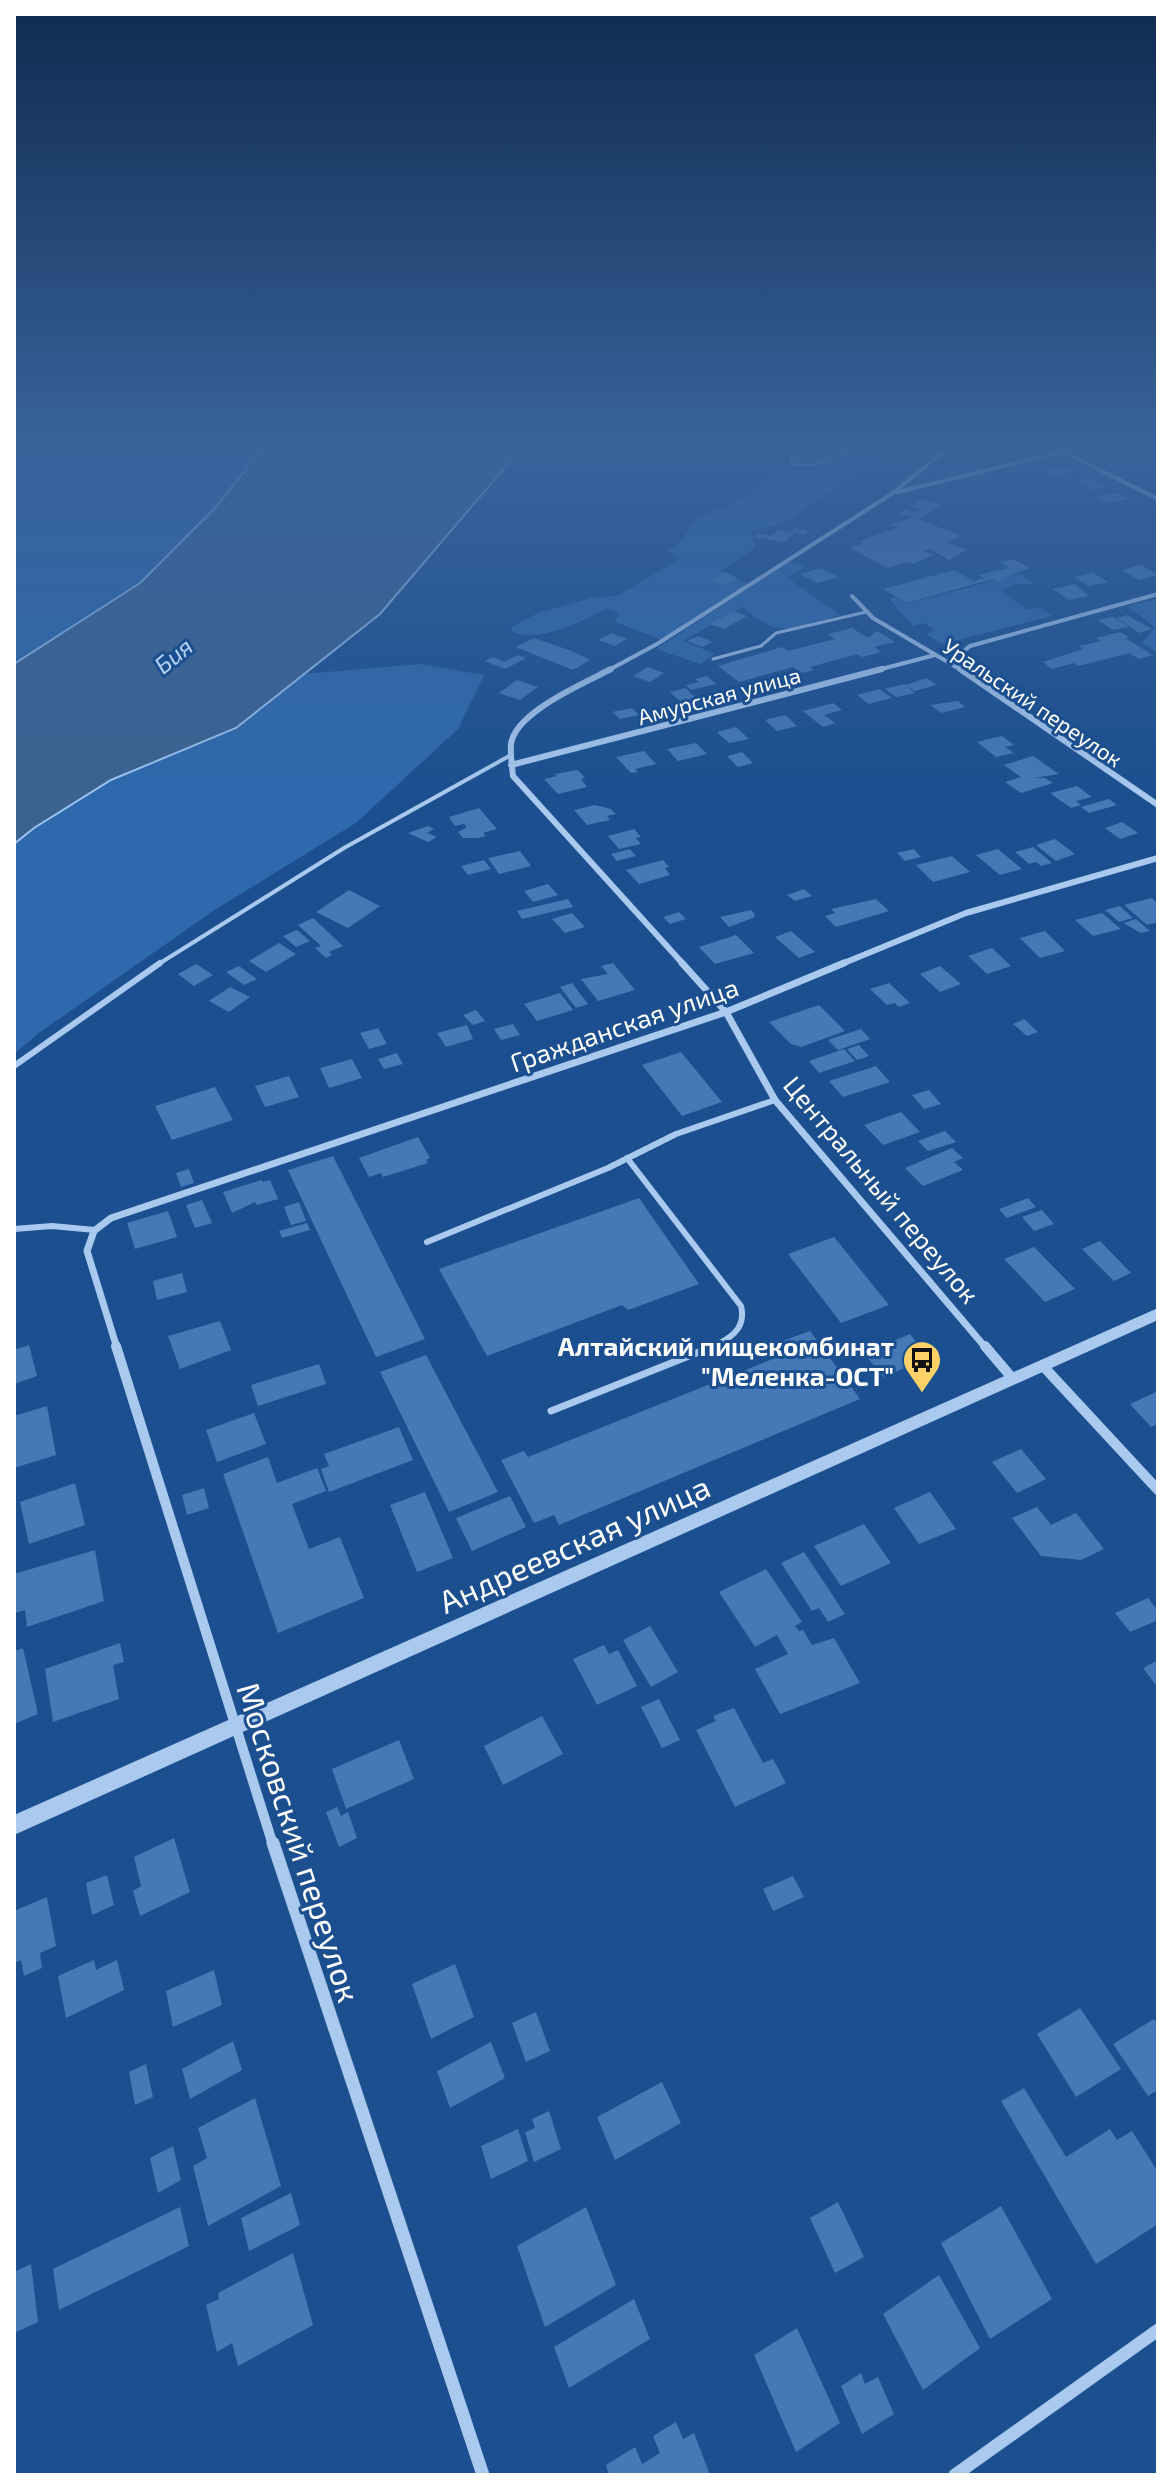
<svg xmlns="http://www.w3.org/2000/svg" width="1172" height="2489" font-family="'Exo 2',sans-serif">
<rect width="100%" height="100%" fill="#1b4f8f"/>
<!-- green -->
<path fill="#2e69ad" d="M14 443H267L215 509 140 583 14 664Z
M836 443H894L867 467 783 523 751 530 755 548 720 571 748 584 660 639 615 622 620 613 607 609C583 620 537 645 512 631L511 627 540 612 592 598 619 595 679 559 668 551 683 539 696 517 724 508 782 473 815 470 843 457 829 446Z
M789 562 805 566 787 578 841 615C794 627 782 641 742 607L683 641 715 654 700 664 656 649Z
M1020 574 1035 584H1014L1001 591 1026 609 1041 608 1052 616 942 644 926 634 935 630 924 623 913 626 889 599 895 597 905 604Z
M1158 599V653L1142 643 1155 627 1127 606Z
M420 664 484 675 458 729 356 823 213 911 39 1033 14 1054V844L34 828 111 780 236 728 304 674Z"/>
<!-- water -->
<path fill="#3c6290" stroke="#9cc4f0" stroke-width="2" d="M267 443H526L380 614 236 728 111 780 34 828 14 844V664L140 583 215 508Z
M812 443H860L817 465 792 464 791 455Z"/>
<!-- building -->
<path fill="#4478b7" d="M1147 449 1157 454 1148 456 1154 459 1136 463 1120 455Z
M1068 467 1076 471 1052 476 1044 471Z
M1089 478 1107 487 1093 490 1075 480Z
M1117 493 1129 499 1107 503 1096 497Z
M921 499 941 504 920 519 899 513 906 509 916 512 920 509 909 506Z
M913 517 961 536 947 542 966 550 949 560 930 549 923 551 934 555 912 564 907 562 888 568 850 548 864 543 859 541 898 528 890 525Z
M794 528 808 531 804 535 795 533 785 542 754 537 758 533 771 536 778 530 788 532Z
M1012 559 1030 568 997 581 993 579 906 603 883 589 954 570 974 581 984 578 978 575 1009 568 1000 562Z
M1141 565 1158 575 1139 580 1122 570Z
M821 568 838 577 817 583 800 574Z
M725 572 737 578 727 585 712 581Z
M1093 573 1108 582 1089 586 1074 577Z
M1075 584 1088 596 1069 600 1053 589Z
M734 611 747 616 724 629 710 624Z
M1127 615 1152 629 1139 633 1117 618Z
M1113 617 1117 619 1129 627 1113 630 1098 620Z
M852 628 868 638 877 631 895 642 874 647 881 652 862 657 857 654 810 667 814 670 802 673 793 667 739 682 718 666 782 647 788 651 835 639 828 634Z
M1120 632 1129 637 1125 638 1153 655 1139 659 1129 653 1078 666 1074 663 1052 669 1043 662 1083 649 1079 646 1101 641 1096 638Z
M611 633 627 639 615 646 598 640Z
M698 636 713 642 702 647 687 641Z
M534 638 569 650 590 660 573 670 516 647Z
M518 655 526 658 505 669 485 661 493 657 504 662Z
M648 667 664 673 650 682 633 676Z
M707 676 716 684 691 690 686 685 699 682 695 679Z
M927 678 936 685 915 691 905 685Z
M517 680 538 687 520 700 499 693Z
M904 684 915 693 896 697 885 689Z
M685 688 696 698 681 702 670 692Z
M880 689 892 698 869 704 857 695Z
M958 701 965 707 941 713 930 705Z
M833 703 842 710 824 715 835 723 823 727 803 711Z
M632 708 639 715 620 719 612 712Z
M785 715 797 726 777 731 765 720Z
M736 727 749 739 729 743 717 732Z
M1002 736 1014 745 1005 747 1014 753 996 757 977 742Z
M696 743 707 754 678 761 667 749Z
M644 751 656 764 635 769 638 772 631 773 616 757Z
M742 752 753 763 738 767 727 756Z
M1033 756 1059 774 1034 778H1045L1053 783 1021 793 1005 782 1021 777 1004 765Z
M578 770 585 778 581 779 587 787 558 794 544 779 557 776 555 774Z
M1077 786 1092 797 1076 801 1081 805 1071 808 1050 793Z
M1109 799 1117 805 1089 813 1081 807Z
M595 805 611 809 616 814 607 816 610 820 587 825 574 810Z
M479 808 497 829 483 833 486 836 478 838H463L458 832 467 827 464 824 455 826 449 817Z
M1122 822 1138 833 1120 839 1105 828Z
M428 826 434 829 427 833 437 837 428 842 408 833Z
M634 829 641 837 636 838 641 844 619 849 608 836Z
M1055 839 1075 854 1056 861 1036 845Z
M1033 847 1052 863 1041 866 1036 862 1029 864 1015 852Z
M630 849 636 856 617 861 611 854Z
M914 849 921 857 905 861 897 853Z
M998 849 1022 869 1000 875 976 855Z
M520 851 531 866 499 874 488 858Z
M952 856 970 872 933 882 916 865Z
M484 860 491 869 468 875 461 866Z
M663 860 669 867 665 868 670 875 639 884 626 870Z
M548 884 558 895 533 902 524 891Z
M804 889 812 896 795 901 787 895Z
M349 890 380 906 348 928 316 912Z
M1152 898 1158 903V922L1147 925 1124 905Z
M568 899 573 907 522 919 517 911Z
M876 899 889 911 836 927 825 916 835 913 831 909Z
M1120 906 1133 918 1119 922 1105 910Z
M751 910 755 915 753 918 729 927 720 917Z
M679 912 686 919 670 924 663 917Z
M572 913 585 927 565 933 552 919Z
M1102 913 1121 929 1093 936 1075 920Z
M313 918 343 946 329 952 332 955 326 958 315 948 321 946 298 925Z
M1136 919 1150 931 1141 933 1123 923Z
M297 930 310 941 296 947 283 936Z
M791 931 815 952 799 958 775 937Z
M1045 931 1065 951 1040 958 1020 938Z
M736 935 754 953 715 964 699 947Z
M279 943 296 954 266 972 249 961Z
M992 948 1011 966 987 974 968 956Z
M613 963 635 990 598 1001 581 979 608 974 601 966Z
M196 964 213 975 194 986 178 974Z
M239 966 257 979 244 985 226 972Z
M940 966 961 984 940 992 920 974Z
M572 983 588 1004 576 1008 560 987Z
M889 983 910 1003 899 1007 895 1003 887 1005 870 989Z
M230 987 250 997 229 1012 209 1001Z
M560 993 573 1010 537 1021 524 1004Z
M819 1005 845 1031 801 1047 791 1044 769 1022Z
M476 1010 485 1021 473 1025 463 1015Z
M1024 1019 1038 1032 1027 1036 1013 1024Z
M513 1024 520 1035 501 1040 494 1029Z
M467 1025 473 1039 446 1047 437 1033Z
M378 1028 387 1044 369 1049 360 1033Z
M861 1029 870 1039 838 1050 828 1040Z
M859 1045 869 1056 857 1060 847 1049Z
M844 1049 855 1061 819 1073 809 1061Z
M681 1052 722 1102 682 1116 642 1065Z
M397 1053 403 1064 384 1069 378 1059Z
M352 1059 362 1078 329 1088 320 1068Z
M876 1066 890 1082 843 1097 829 1081Z
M289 1076 299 1097 265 1107 255 1086Z
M215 1087 233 1120 172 1140 155 1106Z
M929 1090 941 1104 924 1109 912 1095Z
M901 1112 920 1132 883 1145 864 1125Z
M945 1131 956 1142 928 1151 918 1141Z
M418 1137 430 1158 426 1160 428 1163 383 1177 381 1173 369 1177 359 1158Z
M952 1148 963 1158 954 1162 963 1170 923 1186 905 1168Z
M333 1156 425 1339 376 1357 288 1170Z
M189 1169 194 1183 181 1187 176 1173Z
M262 1180 263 1182 270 1180 278 1199 257 1205 255 1202 232 1213 223 1192Z
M639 1198 699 1284 628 1310 622 1305 487 1356 439 1269Z
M1028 1198 1036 1207 1007 1218 999 1209Z
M202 1200 212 1223 195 1228 186 1205Z
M299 1202 306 1221 291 1225 284 1207Z
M1042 1210 1054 1224 1034 1231 1022 1217Z
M168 1211 177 1237 135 1249 127 1223Z
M307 1223 310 1230 282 1238 279 1231Z
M834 1237 889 1305 841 1323 788 1254Z
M1100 1241 1131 1273 1114 1281 1082 1249Z
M1034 1247 1075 1289 1045 1302 1004 1259Z
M182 1273 187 1292 157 1300 153 1281Z
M220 1321 231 1350 180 1369 168 1336Z
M810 1331 860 1399 559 1525 554 1515 534 1523 501 1460 524 1451 528 1457 790 1352 782 1341Z
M910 1334 925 1354 906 1362 910 1366 883 1377 864 1353Z
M29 1345 37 1376 14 1384V1350Z
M426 1355 498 1492 449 1512 380 1372Z
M319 1364 326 1384 258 1406 251 1385Z
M1158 1391V1424L1151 1427 1130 1404Z
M47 1406 56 1455 14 1468V1416Z
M254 1413 266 1444 217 1462 206 1430Z
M399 1427 413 1460 329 1492 321 1469 329 1466 324 1454Z
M1021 1449 1046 1479 1017 1493 992 1462Z
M268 1457 277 1483 317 1468 326 1491 292 1504 309 1549 340 1537 364 1598 278 1633 223 1474Z
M75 1483 85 1525 29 1544 20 1502Z
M204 1488 209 1508 187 1515 182 1495Z
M425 1492 453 1558 417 1572 390 1505Z
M930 1492 956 1529 919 1544 894 1508Z
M510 1496 526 1527 472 1551 456 1518Z
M1037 1507 1051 1525 1076 1513 1104 1549 1081 1560 1041 1556 1012 1518Z
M864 1524 891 1563 841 1586 814 1546Z
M95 1550 104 1601 27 1627 25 1610 15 1613 14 1574Z
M804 1552 845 1614 828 1622 819 1608 812 1611 781 1563Z
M766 1569 802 1622 795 1626 799 1631 803 1630 812 1645 834 1638 860 1683 780 1714 755 1669 788 1654 777 1635 755 1647 719 1592Z
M1148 1598 1158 1611V1620L1130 1632 1115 1613Z
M650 1626 678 1672 651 1687 623 1640Z
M120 1643 124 1662 113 1665 119 1699 53 1722 45 1669Z
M604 1645 609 1654 618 1650 637 1686 597 1705 573 1659Z
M23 1648 38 1714 14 1724V1651Z
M1158 1660V1688L1143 1668Z
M659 1699 680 1740 662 1748 641 1707Z
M734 1708 763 1763 773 1759 786 1783 735 1807 696 1730 716 1721 713 1716Z
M542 1716 563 1754 503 1785 484 1746Z
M399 1740 414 1779 346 1809 332 1769Z
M337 1807 341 1816 348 1812 357 1838 339 1847 326 1812Z
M174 1838 190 1892 140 1916 133 1891 141 1886 134 1857Z
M107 1875 114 1905 92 1915 86 1883Z
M793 1876 804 1897 773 1911 763 1889Z
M47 1897 56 1946 40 1953 42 1968 24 1976 21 1960 14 1963V1911Z
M94 1960 96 1970 117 1960 124 1990 66 2018 58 1976Z
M455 1964 474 2017 431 2039 412 1984Z
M214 1970 222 2005 173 2027 166 1991Z
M1080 2008 1121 2069 1076 2097 1037 2034Z
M536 2012 550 2051 526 2062 512 2023Z
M1154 2019 1158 2025V2090L1148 2096 1113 2044Z
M233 2041 242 2070 190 2099 182 2069Z
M491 2042 505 2078 450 2108 437 2071Z
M146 2064 153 2097 135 2105 129 2072Z
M662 2082 681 2123 615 2160 597 2117Z
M1024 2088 1066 2157 1110 2129 1117 2140 1132 2131 1158 2172V2224L1096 2264 1001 2101Z
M255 2098 281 2186 208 2226 193 2166 207 2158 198 2128Z
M549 2111 561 2149 534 2162 525 2132 535 2128 532 2119Z
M518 2129 528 2161 491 2179 481 2146Z
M173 2146 181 2180 158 2193 150 2158Z
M291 2193 300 2225 249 2251 241 2218Z
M838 2202 864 2257 835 2273 810 2218Z
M1001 2206 1052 2299 990 2339 941 2243Z
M180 2207 189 2246 59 2310 53 2269Z
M586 2207 616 2285 545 2327 517 2246Z
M293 2253 313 2325 238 2366 232 2343 217 2352 206 2305 219 2299 218 2293Z
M31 2264 38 2322 14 2333V2272Z
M939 2275 980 2348 923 2390 883 2314Z
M634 2299 650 2339 569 2388 554 2347Z
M797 2328 840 2423 796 2452 754 2355Z
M861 2373 865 2384 878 2377 894 2414 862 2434 841 2386Z
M676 2422 683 2439 694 2433 710 2475H609L606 2465 635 2447 642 2464 660 2453 653 2436Z"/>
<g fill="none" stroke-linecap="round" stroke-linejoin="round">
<!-- service-far3 -->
<path stroke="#a9c9ee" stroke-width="3" d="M713 659 761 646 776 633 866 612"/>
<!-- service-far2 -->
<path stroke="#a9c9ee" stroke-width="4" d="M157 965 344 848 511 755"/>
<!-- service-far1 -->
<path stroke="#a9c9ee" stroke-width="6" d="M14 1066 160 963
M627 1158 741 1306C747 1330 728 1340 709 1348
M14 1229 52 1226 95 1230
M427 1242 608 1168 676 1134 775 1100"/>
<!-- service -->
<path stroke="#a9c9ee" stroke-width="7" d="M551 1411 714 1346"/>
<!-- minor-far4 -->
<path stroke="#a9c9ee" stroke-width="4" d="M1046 443 1158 499
M898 492 1099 443
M852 596 873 618 963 671
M950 662 970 646 1158 594
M607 671 657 644 893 493 954 443
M874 671 935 655"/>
<!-- minor-far3 -->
<path stroke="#a9c9ee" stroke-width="6" d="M611 669C585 683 515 712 511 744 510 754 512 766 513 776L684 965
M960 669 1158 805
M511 765 882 669
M839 965 966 913 1158 858"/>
<!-- minor-far2 -->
<path stroke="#a9c9ee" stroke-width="7" d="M682 963 726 1012 775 1100 986 1348
M117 1348 87 1251 94 1231 111 1218 726 1012 844 963"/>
<!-- minor-far1 -->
<path stroke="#a9c9ee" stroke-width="10" d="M116 1346 273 1845
M985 1346 1013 1379
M1043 1366 1158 1490"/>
<!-- minor -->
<path stroke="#a9c9ee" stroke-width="13" d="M273 1843 483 2475
M955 2475 1158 2330"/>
<!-- tertiary -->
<path fill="#a9c9ee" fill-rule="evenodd" d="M1158 1308V1320L14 1835V1815Z"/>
</g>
<!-- sky -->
<linearGradient id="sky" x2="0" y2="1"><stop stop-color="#0f2b4f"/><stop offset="0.56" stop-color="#39639b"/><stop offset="1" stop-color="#39639b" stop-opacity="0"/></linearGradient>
<rect width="1172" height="792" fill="url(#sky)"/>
<!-- icons -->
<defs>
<symbol id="bus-pin" viewBox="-11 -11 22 30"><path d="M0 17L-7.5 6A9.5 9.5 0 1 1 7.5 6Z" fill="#ffd166" stroke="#1b4f8f"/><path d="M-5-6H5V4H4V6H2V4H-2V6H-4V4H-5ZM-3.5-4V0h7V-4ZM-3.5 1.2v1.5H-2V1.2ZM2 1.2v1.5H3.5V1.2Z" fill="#111"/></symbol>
</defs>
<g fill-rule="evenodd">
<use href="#bus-pin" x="900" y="1338" width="44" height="60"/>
</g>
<g text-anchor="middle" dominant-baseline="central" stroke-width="6" stroke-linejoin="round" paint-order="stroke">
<!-- far-street labels -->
<g font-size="22" fill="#fff" stroke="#1b4f8f">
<text transform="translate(719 695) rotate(-15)">Амурская улица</text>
<text transform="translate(1033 702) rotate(34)">Уральский переулок</text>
</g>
<!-- far-water labels -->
<g font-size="24" font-style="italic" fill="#b5d3f5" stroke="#1b4f8f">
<text transform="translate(173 655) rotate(-39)">Бия</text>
</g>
<!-- street labels -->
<g font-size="26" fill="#fff" stroke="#1b4f8f">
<text transform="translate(624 1024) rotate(-19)">Гражданская улица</text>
<text transform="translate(882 1189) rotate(50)">Центральный переулок</text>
</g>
<!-- poi labels -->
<g font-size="26" font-weight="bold" fill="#fff" stroke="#1b4f8f" text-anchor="end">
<text x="894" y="1345">Алтайский пищекомбинат<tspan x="894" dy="30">"Меленка-ОСТ"</tspan></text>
</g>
<!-- near-street labels -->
<g font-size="32" fill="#fff" stroke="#1b4f8f">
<text transform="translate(574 1543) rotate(-24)">Андреевская улица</text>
<text transform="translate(300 1842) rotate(72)">Московский переулок</text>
</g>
</g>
<!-- border -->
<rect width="1172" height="2489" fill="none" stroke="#ffffff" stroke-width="32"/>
</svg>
